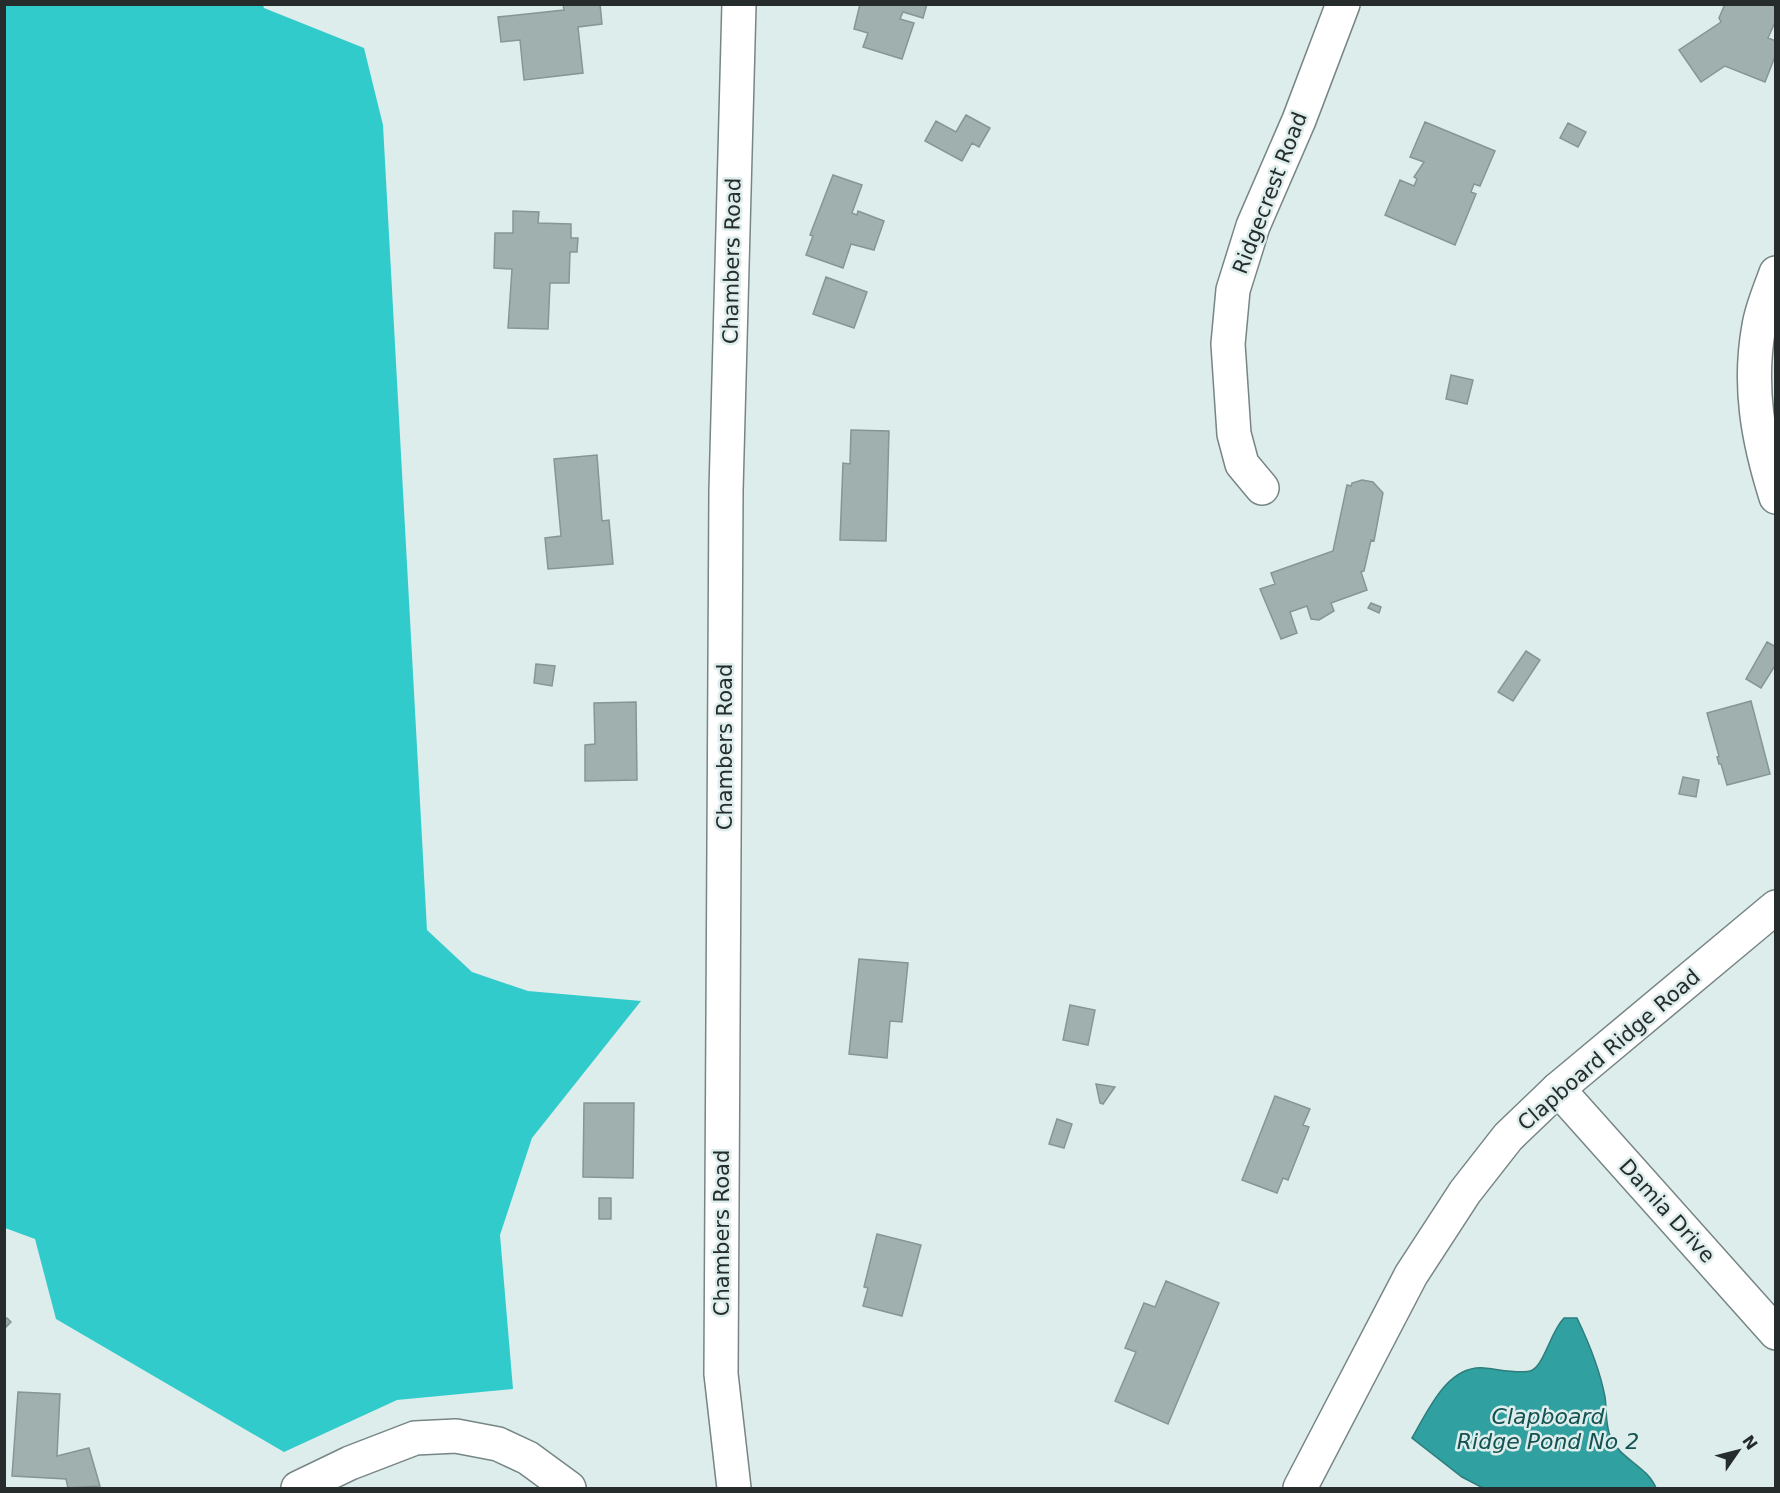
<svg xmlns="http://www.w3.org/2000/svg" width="1780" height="1493" font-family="'DejaVu Sans',sans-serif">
<rect width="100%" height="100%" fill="#ddedec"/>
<!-- forest -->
<path fill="#32cbcc" d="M5 4 263 5 264 8 364 48 383 125 427 930 472 972 528 991 641 1001 532 1138 500 1235 513 1389 397 1400 284 1452 56 1319 35 1239 5 1228Z"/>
<!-- water -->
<path fill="#31a0a0" stroke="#2e7d7d" stroke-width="1.5" d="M1564 1318H1577C1589 1343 1600 1370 1605 1397 1607 1410 1605 1426 1611 1438 1620 1459 1647 1466 1656 1488H1483L1462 1477 1412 1438C1428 1411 1447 1365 1484 1368 1497 1369 1518 1374 1530 1371 1544 1367 1550 1332 1564 1318Z"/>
<!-- building -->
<path fill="#a0b0af" stroke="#869595" stroke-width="1.5" d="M563 4H600L602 24 578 27 583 73 524 80 520 40 501 42 498 17 564 10Z
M860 4H927L923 18 903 12 900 19 914 23 902 59 863 47 868 33 854 29Z
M1725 4H1776V20L1768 38 1776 41V54L1765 82 1725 66 1701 82 1679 50 1721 22 1719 18Z
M966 115 990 128 979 147 972 143 962 161 925 141 936 121 956 132Z
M1425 122 1495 151 1480 186 1474 184 1471 192 1476 194 1455 245 1385 215 1400 180 1414 186 1417 179 1414 177 1424 162 1410 157Z
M1568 123 1586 132 1578 147 1560 138Z
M833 175 862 185 852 213 857 215 858 211 884 221 874 250 851 244 843 268 806 255 813 236 810 235Z
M513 211 539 212 538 223 571 224V238H578L577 252H570L569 283H550L548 329 508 328 512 269 494 268 495 233H513Z
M826 277 867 292 854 328 813 314Z
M1451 375 1473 380 1467 404 1446 399Z
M851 430 889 431 886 541 840 540 843 463 850 464Z
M597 455 602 521 609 520 613 564 548 569 545 538 561 536 554 459Z
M1362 480 1373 482 1383 493 1374 541 1371 540 1364 571 1361 572 1367 590 1331 603 1334 611 1319 620 1311 619 1307 606 1290 612 1297 633 1281 639 1260 589 1275 584 1271 573 1333 551 1347 485 1351 486 1352 483Z
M1371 603 1381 607 1379 613 1368 608Z
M1767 642 1776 647V664L1761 688 1746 679Z
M1526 651 1540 660 1513 701 1498 692Z
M536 664 555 666 552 686 534 683Z
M1751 701 1770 774 1727 785 1721 764H1719L1717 757 1719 756 1707 713Z
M636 702 637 780 585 781V745L595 744 594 703Z
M1683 777 1699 780 1696 797 1679 794Z
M859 959 908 963 902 1022 890 1021 887 1058 849 1054Z
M1070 1005 1095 1010 1088 1045 1063 1040Z
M1096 1084 1115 1087 1103 1104 1100 1103Z
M1275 1096 1310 1109 1303 1125 1309 1127 1288 1180 1283 1178 1277 1193 1242 1180Z
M584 1103H634L633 1178 583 1177Z
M1057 1119 1072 1124 1064 1148 1049 1144Z
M599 1198H611V1219H599Z
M877 1234 921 1245 902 1316 863 1306 868 1288 864 1287Z
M1166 1281 1219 1303 1168 1424 1115 1401 1136 1352 1125 1348 1144 1303 1155 1307Z
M7 1318 11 1322 6 1327 4 1320Z
M18 1392 60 1394 57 1456 89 1448 100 1486 68 1488 66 1479 12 1476Z"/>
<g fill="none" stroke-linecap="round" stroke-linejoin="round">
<defs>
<path id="street" d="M1776 273C1770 290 1762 308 1759 326 1748 386 1758 440 1776 497
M1262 488 1242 464 1234 434 1228 344 1233 290 1253 226 1299 120 1343 4
M1558 1089 1776 1333
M298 1488 350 1463 415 1438 456 1436 498 1444 528 1458 569 1488
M734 1488 721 1374 726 491 739 4"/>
<path id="secondary" d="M1300 1488 1411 1275 1465 1192 1508 1137 1558 1089 1776 907"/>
</defs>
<!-- street casing -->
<use href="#street" stroke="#778585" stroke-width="36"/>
<!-- secondary casing -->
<use href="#secondary" stroke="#778585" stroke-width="36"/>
<!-- street -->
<use href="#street" stroke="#fff" stroke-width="33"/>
<!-- secondary -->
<use href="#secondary" stroke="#fff" stroke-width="33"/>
</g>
<g text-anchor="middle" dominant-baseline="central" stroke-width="5" stroke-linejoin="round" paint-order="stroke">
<!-- street labels -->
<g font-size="21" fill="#262c2c" stroke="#ddedec">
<text transform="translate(1270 193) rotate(-69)">Ridgecrest Road</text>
<text transform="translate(732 261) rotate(-89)">Chambers Road</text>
<text transform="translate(725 747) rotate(-90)">Chambers Road</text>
<text transform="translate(1609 1050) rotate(-41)">Clapboard Ridge Road</text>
<text transform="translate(1667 1211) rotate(48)">Damia Drive</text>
<text transform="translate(722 1233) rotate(-90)">Chambers Road</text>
</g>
<!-- water labels -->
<g font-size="22" font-style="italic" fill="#145252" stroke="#ddedec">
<text x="1548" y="1416">Clapboard<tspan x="1548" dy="25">Ridge Pond No 2</tspan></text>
</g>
</g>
<!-- border -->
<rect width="1780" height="1493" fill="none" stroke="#262c2c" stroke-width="12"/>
<!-- north arrow -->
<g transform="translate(1738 1451) rotate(55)" stroke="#ddedec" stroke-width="4.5" paint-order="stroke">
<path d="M0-4.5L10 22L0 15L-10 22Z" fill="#262c2c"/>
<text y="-9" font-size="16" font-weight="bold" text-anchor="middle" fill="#262c2c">N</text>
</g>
</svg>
